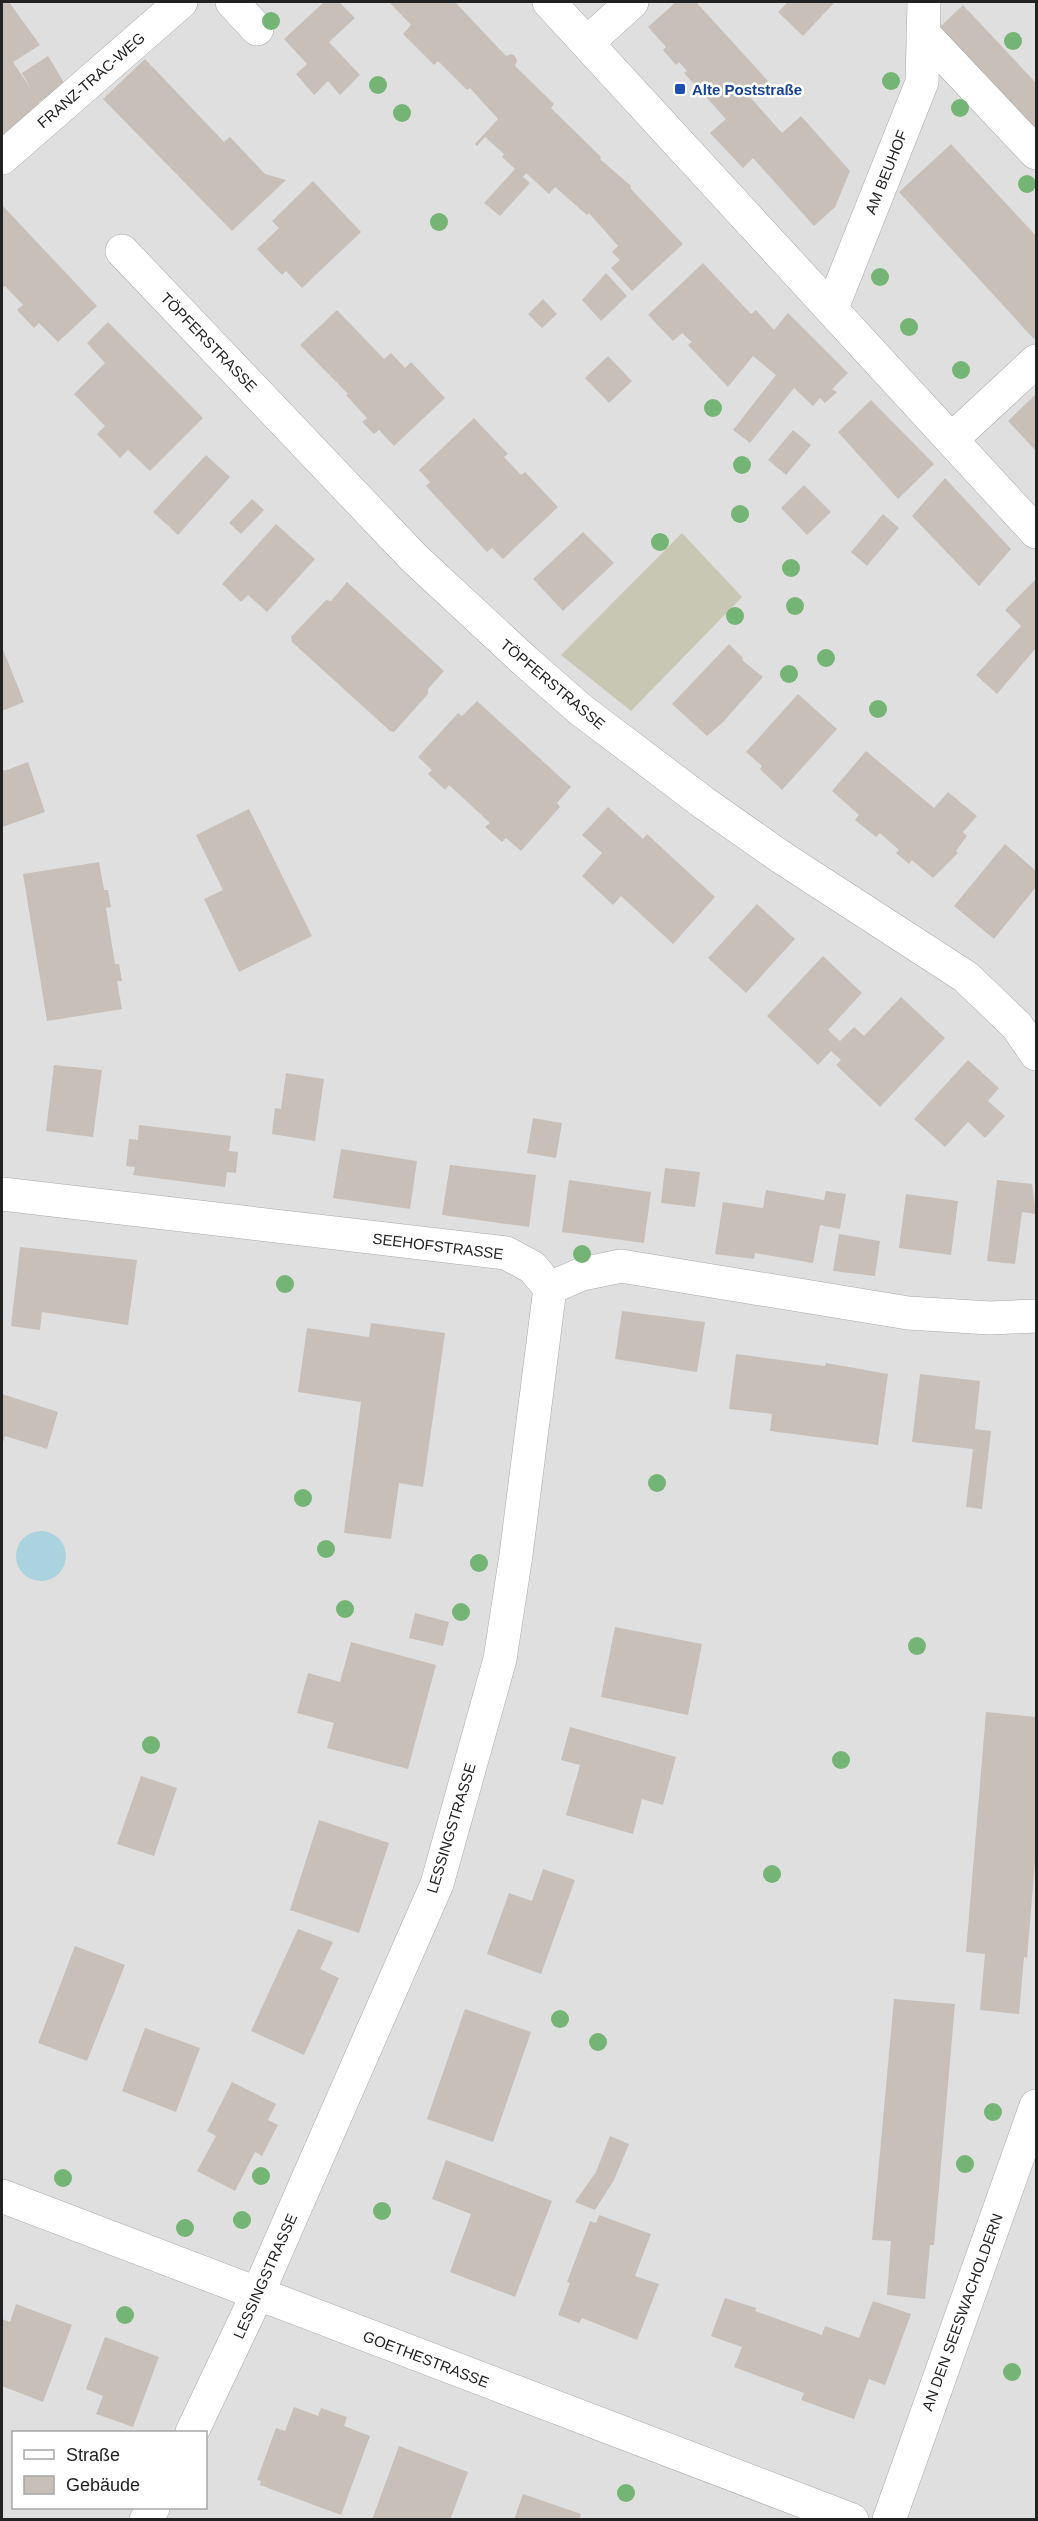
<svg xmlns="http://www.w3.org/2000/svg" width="1038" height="2521" font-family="Helvetica,sans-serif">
<rect width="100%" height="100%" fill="#f2efe9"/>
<!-- residential -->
<path fill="#e0dfdf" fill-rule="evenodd" d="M2 2H1036V2519L2 2520ZM14 2432H206V2508H14Z"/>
<!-- construction -->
<path fill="#c7c7b4" d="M682 533 742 597 631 711 561 655Z"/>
<!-- water -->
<path fill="#aad3df" d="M16 1556a25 25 0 1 1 50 0a25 25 0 1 1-50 0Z"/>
<!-- building -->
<path fill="#c7bfb8" d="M2 2H9L40 45 13 62 31 89 22 73 48 56 66 86 39 102 43 108 2 142Z
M324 2H339L355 18 329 42 360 75 340 95 328 81 314 95 296 74 307 64 284 39Z
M389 2H455L506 56 511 54 515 56 517 61 515 66 554 104 551 108 601 157 600 159 631 186 630 188 683 244 632 291 611 268 620 260 612 252 618 246 589 213 587 215 555 187 549 194 526 173 523 177 530 183 500 216 484 203 515 169 502 157 504 154 485 137 477 146 475 144 498 119 470 88 467 90 438 61 434 65 403 34 411 25Z
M676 2H696L768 81 750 97 782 133 801 116 850 171 835 207 814 226 753 158 743 168 710 133 726 119 684 73 687 71 679 62 676 65 663 50 666 47 648 27Z
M788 2H835L803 36 778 12Z
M963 5 1036 83V133L939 28Z
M145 59 224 142 230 137 265 174 286 180 232 231 103 99Z
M951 144 1036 236V337L1034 339 899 192Z
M313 181 361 232 302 288 286 271 282 275 257 249 279 228 272 221Z
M2 205 97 306 58 342 39 323 34 328 17 310 23 305 5 286 2 289Z
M703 263 751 314 756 310 774 330 788 313 848 373 832 389 837 392 825 403 820 398 813 406 794 388 750 443 733 430 776 375 753 356 728 387 688 345 692 342 682 333 673 341 648 315Z
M606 273 627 296 601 321 582 300Z
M543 299 557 314 542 328 528 314Z
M337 310 384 359 391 353 405 368 411 362 445 398 394 446 379 430 374 434 362 422 367 418 346 395 348 394 300 345Z
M108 322 203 418 150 471 128 450 120 458 97 434 105 426 74 394 105 363 87 343Z
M608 356 632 381 609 403 585 378Z
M1036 394V451L1008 421Z
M871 400 934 464 898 499 838 432Z
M474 418 508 454 504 457 521 475 525 472 558 507 503 559 492 548 487 552 426 486 430 482 419 470Z
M793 430 811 445 786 475 768 460Z
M206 455 230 477 178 535 153 512Z
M945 478 1011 549 979 586 912 516Z
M804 485 831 512 807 535 781 508Z
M252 499 264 510 241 534 229 523Z
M883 514 899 528 867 566 851 552Z
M276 524 315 559 267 612 248 595 241 602 222 584Z
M583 532 614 563 563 611 533 579Z
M1036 579V648L997 694 976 675 1021 626 1005 610Z
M347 582 444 671 428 689V694L394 732 390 731 292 642 291 637 326 600 331 601Z
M729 644 743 658 742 660 763 677 723 722 707 736 672 704Z
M2 647 24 702 2 711Z
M798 694 837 729 782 790 760 769 762 766 746 752Z
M477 701 571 787 557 803 560 807 521 851 506 838 502 842 485 827 490 823 449 785 445 790 428 774 432 770 418 757 458 713 462 716Z
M866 751 934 808 948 792 977 816 963 832 967 836 956 851 958 853 933 878 912 860 909 864 896 853 899 850 880 833 876 837 855 820 859 815 832 791Z
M28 762 45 812 2 827V766L4 771Z
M608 807 643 839 647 834 715 897 673 944 621 896 613 905 582 876 602 853 582 835Z
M249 809 312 936 239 972 204 899 223 890 196 835Z
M1005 844 1036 871V887L994 939 954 906Z
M99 862 104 890H108L111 907 106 908 115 964H119L122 981H117L122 1009 47 1021 23 874Z
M757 904 795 939 746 993 708 958Z
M823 956 862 993 828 1030 840 1041 854 1027 864 1036 901 997 945 1038 880 1107 836 1065 841 1060 831 1051 818 1065 767 1016Z
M968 1060 999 1088 988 1101 1005 1116 985 1138 968 1122 945 1147 914 1119Z
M54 1065 102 1070 93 1137 46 1131Z
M286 1073 324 1079 315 1141 272 1134 275 1108 281 1109Z
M533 1118 562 1123 556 1158 527 1153Z
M139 1125 231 1136 229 1151 238 1152 236 1173 227 1172 225 1187 133 1175 135 1167 126 1166 129 1139 138 1140Z
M341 1149 417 1161 410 1209 333 1198Z
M450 1165 536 1175 529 1227 442 1215Z
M665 1168 700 1172 695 1207 661 1203Z
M569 1180 651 1192 644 1243 562 1232Z
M997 1180 1032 1184 1036 1214 1022 1212 1015 1264 987 1261Z
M766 1190 824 1200 826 1191 846 1194 840 1229 820 1225 813 1263 755 1253 754 1259 715 1254 723 1202 763 1208Z
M906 1194 958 1201 951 1255 899 1248Z
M839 1234 880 1241 875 1276 833 1271Z
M20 1247 137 1260 128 1325 42 1312 40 1330 11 1326Z
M622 1311 705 1322 697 1372 615 1359Z
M371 1323 445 1333 423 1487 399 1483 391 1539 344 1533 361 1402 298 1392 307 1328 369 1337Z
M736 1354 825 1366 826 1363 888 1374 878 1445 770 1431 772 1414 729 1409Z
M920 1374 980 1381 975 1429 991 1431 982 1509 966 1507 973 1449 912 1442Z
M2 1394 58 1412 47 1449 5 1436 2 1445Z
M415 1613 449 1622 443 1646 409 1638Z
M615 1627 702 1644 688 1715 601 1697Z
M351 1642 436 1665 408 1769 327 1748 334 1723 297 1713 308 1673 340 1682Z
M986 1712 1036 1717V1850L1027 1958 1024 1957 1019 2014 980 2010 985 1954 966 1952Z
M570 1727 676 1757 663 1805 642 1799 633 1834 566 1815 580 1765 561 1760Z
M141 1776 177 1788 154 1856 117 1844Z
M319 1820 389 1843 359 1933 290 1910Z
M543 1869 575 1880 541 1974 487 1954 509 1893 532 1901Z
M298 1929 333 1942 320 1969 339 1978 304 2055 251 2031Z
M75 1946 125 1965 87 2061 38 2043Z
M894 1999 955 2004 934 2245H930L925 2299 887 2295 891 2241 872 2240Z
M465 2009 531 2032 493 2142 427 2119Z
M145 2028 200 2048 176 2112 122 2091Z
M232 2082 276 2104 268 2120 278 2125 262 2156 255 2152 235 2191 197 2171 216 2136 207 2131Z
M610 2136 629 2144 614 2180 595 2210 575 2202 596 2172Z
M446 2160 552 2201 515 2297 450 2272 471 2214 432 2199Z
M599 2215 651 2234 635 2276 659 2284 637 2340 582 2318 579 2323 558 2315 570 2283 567 2282 590 2221 596 2223Z
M725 2298 756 2308 755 2311 822 2335 825 2326 859 2338 873 2301 911 2314 885 2385 869 2379 854 2419 801 2400 804 2393 734 2367 742 2347 711 2336Z
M16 2304 72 2325 43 2402 2 2386V2319L10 2322Z
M105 2337 159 2357 133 2427 96 2414 103 2396 86 2389Z
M294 2407 318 2416 321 2408 347 2417 344 2426 370 2436 341 2515 260 2485 261 2481 257 2480 276 2428 285 2431Z
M399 2446 468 2472 450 2520H372Z
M523 2494 581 2514 579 2520H514Z"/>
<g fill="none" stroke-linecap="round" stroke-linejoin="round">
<defs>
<path id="minor" d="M232 2 257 29
M549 2 1036 532
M923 33 1036 153
M587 43 632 2
M2 158 181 2
M122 251 414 558 525 661 581 710 704 803 781 857 966 977 1017 1026 1036 1054
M832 308 922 82 924 2
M952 439 1036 361
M2 1194 506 1253 532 1267 550 1288 582 1274 621 1266 908 1313 990 1318 1036 1316
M2 2196 852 2520
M192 2432 257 2295 437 1884 500 1659 516 1555 550 1288
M146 2520 153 2508
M889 2520 1036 2106"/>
</defs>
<!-- minor casing -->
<use href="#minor" stroke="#a9a9a9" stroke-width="34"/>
<!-- minor -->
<use href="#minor" stroke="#fff" stroke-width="33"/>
</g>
<!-- trees -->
<g fill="#74b475">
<circle cx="271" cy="21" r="9"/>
<circle cx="1013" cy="41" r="9"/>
<circle cx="891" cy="81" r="9"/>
<circle cx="378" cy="85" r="9"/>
<circle cx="960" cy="108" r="9"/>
<circle cx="402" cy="113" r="9"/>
<circle cx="1027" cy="184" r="9"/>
<circle cx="439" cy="222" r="9"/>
<circle cx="880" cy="277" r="9"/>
<circle cx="909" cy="327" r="9"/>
<circle cx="961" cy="370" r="9"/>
<circle cx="713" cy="408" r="9"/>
<circle cx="742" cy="465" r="9"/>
<circle cx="740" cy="514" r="9"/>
<circle cx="660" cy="542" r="9"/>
<circle cx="791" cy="568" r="9"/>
<circle cx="795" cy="606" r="9"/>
<circle cx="735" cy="616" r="9"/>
<circle cx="826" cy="658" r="9"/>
<circle cx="789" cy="674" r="9"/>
<circle cx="878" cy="709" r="9"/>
<circle cx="582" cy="1254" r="9"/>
<circle cx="285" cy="1284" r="9"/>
<circle cx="657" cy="1483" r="9"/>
<circle cx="303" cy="1498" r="9"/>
<circle cx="326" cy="1549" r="9"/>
<circle cx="479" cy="1563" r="9"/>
<circle cx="345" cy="1609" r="9"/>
<circle cx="461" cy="1612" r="9"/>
<circle cx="917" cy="1646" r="9"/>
<circle cx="151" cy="1745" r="9"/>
<circle cx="841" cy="1760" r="9"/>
<circle cx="772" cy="1874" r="9"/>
<circle cx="560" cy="2019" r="9"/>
<circle cx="598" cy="2042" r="9"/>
<circle cx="993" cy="2112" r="9"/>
<circle cx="965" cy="2164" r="9"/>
<circle cx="261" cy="2176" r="9"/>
<circle cx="63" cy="2178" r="9"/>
<circle cx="382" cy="2211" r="9"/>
<circle cx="242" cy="2220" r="9"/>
<circle cx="185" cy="2228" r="9"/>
<circle cx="125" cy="2315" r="9"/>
<circle cx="1012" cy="2372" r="9"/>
<circle cx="626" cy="2493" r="9"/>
</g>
<!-- markers -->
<rect fill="#1a4fb4" stroke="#fff" stroke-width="2" x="674" y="83" width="12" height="12" rx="3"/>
<g text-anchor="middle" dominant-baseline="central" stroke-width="5" stroke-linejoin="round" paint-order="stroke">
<!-- street labels -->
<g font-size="15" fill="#222" stroke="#fff">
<text transform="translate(91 80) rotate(-41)">FRANZ-TRAC-WEG</text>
<text transform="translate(886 172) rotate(-68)">AM BEUHOF</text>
<text transform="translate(209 342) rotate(46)">TÖPFERSTRASSE</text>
<text transform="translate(553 684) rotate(40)">TÖPFERSTRASSE</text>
<text transform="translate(438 1246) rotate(7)">SEEHOFSTRASSE</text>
<text transform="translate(451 1828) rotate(-73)">LESSINGSTRASSE</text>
<text transform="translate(265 2276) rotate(-66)">LESSINGSTRASSE</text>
<text transform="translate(962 2312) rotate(-70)">AN DEN SEESWACHOLDERN</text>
<text transform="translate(426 2359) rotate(21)">GOETHESTRASSE</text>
</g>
<!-- transit labels -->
<g font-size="15" font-weight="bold" fill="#164399" stroke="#fff" text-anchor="start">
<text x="692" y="89">Alte Poststraße</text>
</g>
</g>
<!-- border -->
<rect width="1038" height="2521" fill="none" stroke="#222222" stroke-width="6"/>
<!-- legend -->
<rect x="12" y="2431" width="195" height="78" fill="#ffffff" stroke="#a7a7a7" stroke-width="1.5"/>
<rect x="24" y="2450" width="30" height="9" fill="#ffffff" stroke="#a7a7a7" stroke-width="1.5"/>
<text x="66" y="2461" font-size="18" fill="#222222">Straße</text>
<rect x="24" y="2476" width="30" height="18" fill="#c7bfb8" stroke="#a7a7a7" stroke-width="1.5"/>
<text x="66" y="2491" font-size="18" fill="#222222">Gebäude</text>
</svg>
